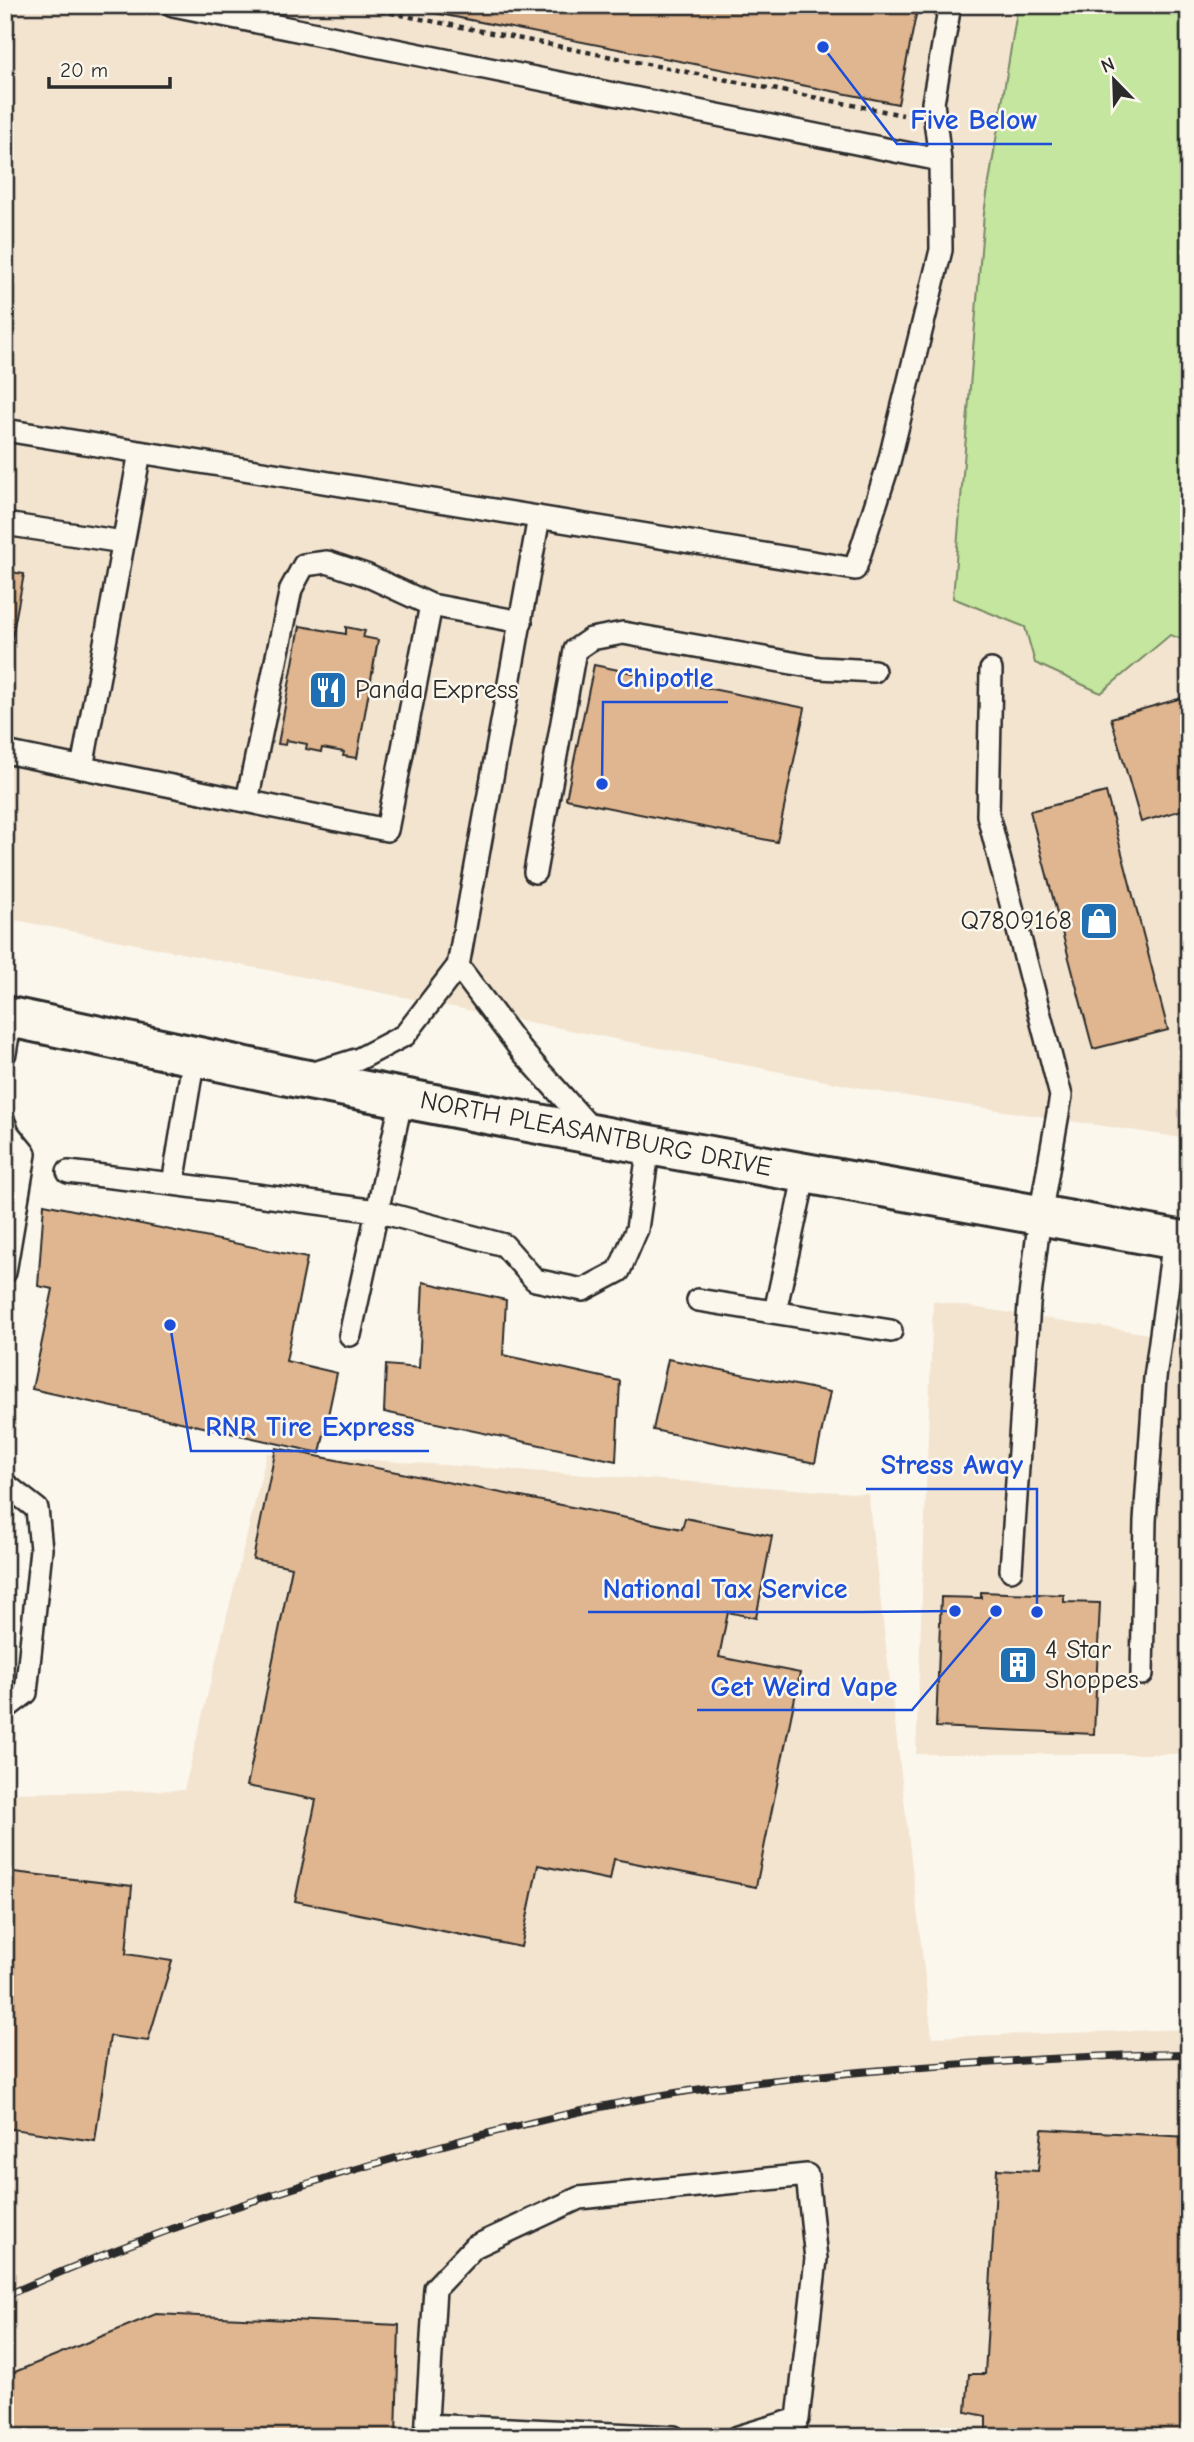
<svg xmlns="http://www.w3.org/2000/svg" width="1194" height="2442" font-family="'Comic Neue',sans-serif">
<rect width="100%" height="100%" fill="#fbf7ec"/>
<filter id="ink" filterUnits="userSpaceOnUse"><feTurbulence type="fractalNoise" baseFrequency=".0143" numOctaves="2"/><feDisplacementMap in="SourceGraphic" scale="14" xChannelSelector="R" yChannelSelector="G"/><feConvolveMatrix kernelMatrix="1 2 1 2 8 2 1 2 1" color-interpolation-filters="sRGB"/></filter>
<g filter="url(#ink)">
<!-- built -->
<path fill="#f3e4d0" d="M5 5H1018L984 213 953 597 1025 627 1035 663 1101 693 1170 635 1189 641V1139L886 1093 5 918Z
M933 1301 1189 1340V1754H916Z
M267 1453 868 1494 932 2037 1189 2029V2437H5V1793L184 1790Z"/>
<!-- green -->
<path fill="#c4e69f" stroke="#788865" stroke-width="2" d="M1018 5H1189V641L1170 635 1101 693 1035 663 1025 627 953 598 984 213Z"/>
<!-- building -->
<path fill="#dfb68f" stroke="#2b2b2b" stroke-width="2" d="M394 5H918L898 104Z
M5 571 24 574 5 674Z
M300 626 346 634V627L365 631 363 637 378 640 357 758 343 756 344 752 322 748 321 752 306 749 307 744 286 740 285 745 278 744Z
M594 665 805 708 777 842 566 799Z
M1189 696V808L1141 822 1111 718Z
M1106 792 1168 1030 1093 1049 1030 811Z
M44 1204 307 1258 286 1361 337 1373 320 1453 32 1389 53 1289 38 1286Z
M423 1282 506 1300 503 1355 620 1381 616 1461 384 1412 386 1365 419 1368Z
M668 1359 830 1392 815 1463 653 1430Z
M276 1448 682 1529 685 1518 772 1536 756 1618 728 1612 719 1657 800 1673 756 1887 614 1859 610 1880 538 1865 521 1947 295 1901 316 1800 247 1786 292 1567 253 1559Z
M981 1592 1064 1595V1602L1100 1603 1094 1734 936 1727 941 1597 981 1598Z
M5 1871 132 1886 126 1954 172 1961 148 2041 110 2036 95 2141 5 2128Z
M1042 2129 1189 2137V2308H1180L1179 2341 1189 2343V2437H941L942 2429 986 2431V2416L966 2412 969 2374H985L997 2169 1038 2171Z
M156 2314 399 2325 396 2437H5V2376Z"/>
<g fill="none" stroke-linecap="round" stroke-linejoin="round">
<defs>
<path id="service" d="M173 5 940 160
M5 430 855 569 888 466 941 250 940 160 933 103 950 5
M5 524 123 542
M991 670 988 815 1061 1096 1040 1216 1029 1304 1011 1570
M5 752 387 830 431 605
M82 768 140 452
M247 801 291 589 304 565 327 562 366 575 431 605 521 622
M535 872 575 650 591 639 623 633 820 668 874 671
M458 966 521 1050 594 1132
M5 1053 11 1017
M194 1056 173 1184 377 1211 504 1245 535 1280 583 1290 619 1271 637 1229 649 1145
M311 1074 359 1059 405 1035 458 966 539 517
M5 1124 8 1133 25 1154 5 1272
M68 1172 173 1184
M698 1300 891 1331
M775 1312 805 1173
M350 1335 402 1098
M5 1484 37 1509 41 1549 26 1693 5 1709
M1142 1674 1145 1521 1155 1378 1174 1239
M427 2425 674 2437
M426 2437 435 2288 474 2247 579 2198 807 2175 816 2259 798 2419 738 2437"/>
<path id="secondary" d="M5 1016 298 1078 649 1145 1189 1242"/>
</defs>
<!-- service casing -->
<use href="#service" stroke="#2b2b2b" stroke-width="26"/>
<!-- secondary casing -->
<use href="#secondary" stroke="#2b2b2b" stroke-width="44"/>
<!-- path -->
<path stroke="#2b2b2b" stroke-width="4.5" stroke-dasharray="5 5" stroke-linecap="butt" d="M351 5 903 115"/>
<!-- service -->
<use href="#service" stroke="#fbf7ec" stroke-width="21"/>
<!-- secondary -->
<use href="#secondary" stroke="#fbf7ec" stroke-width="38"/>
<defs>
<path id="rail" d="M5 2296C147 2233 294 2184 444 2145 526 2123 611 2102 695 2090 790 2077 886 2069 981 2063 1050 2059 1119 2054 1189 2054"/>
</defs>
<!-- rail casing -->
<use href="#rail" stroke="#2b2b2b" stroke-width="8"/>
<!-- rail -->
<use href="#rail" stroke="#fbf7ec" stroke-width="5" stroke-dasharray="16" stroke-linecap="butt"/>
</g>
</g>
<!-- icons -->
<defs>
<symbol id="restaurant-square" viewBox="-11 -11 22 22"><rect x="-9" y="-9" width="18" height="18" rx="4" fill="#1f6fb2" stroke="#fbf7ec"/><path d="M-5-6h1v4h1v-4h1v4h1v-4h1v5L-1.5 .5V6h-2V.5L-5-1ZM5-6V6H3V1.5H1.5Q1.5-4 5-6Z" fill="#fff"/></symbol>
<symbol id="shop-square" viewBox="-11 -11 22 22"><rect x="-9" y="-9" width="18" height="18" rx="4" fill="#1f6fb2" stroke="#fbf7ec"/><path d="M-5-2.5h2.3a2.7 3.5 0 0 1 5.4 0H5L5.5 6h-11ZM-1.5-2.5h3a1.5 2.3 0 0 0-3 0Z" fill="#fff"/></symbol>
<symbol id="building-square" viewBox="-11 -11 22 22"><rect x="-9" y="-9" width="18" height="18" rx="4" fill="#1f6fb2" stroke="#fbf7ec"/><path d="M-4-6H4V6H1V3H-1V6H-4ZM-2.5-4.3h1.7v1.8h-1.7ZM.8-4.3h1.7v1.8H.8ZM-2.5-1h1.7V.8h-1.7ZM.8-1h1.7V.8H.8Z" fill="#fff"/></symbol>
</defs>
<g fill-rule="evenodd">
<use href="#restaurant-square" x="306" y="668" width="44" height="44"/>
<use href="#shop-square" x="1077" y="899" width="44" height="44"/>
<use href="#building-square" x="996" y="1643" width="44" height="44"/>
</g>
<g text-anchor="middle" dominant-baseline="central" stroke-width="5" stroke-linejoin="round" paint-order="stroke">
<!-- poi labels -->
<g font-size="26" fill="#2b2b2b" stroke="#fbf7ec" text-anchor="start">
<text x="355" y="690">Panda Express</text>
<text x="1072" y="921" text-anchor="end">Q7809168</text>
<text x="1045" y="1650">4 Star<tspan x="1045" dy="30">Shoppes</tspan></text>
</g>
<!-- street labels -->
<g font-size="26" fill="#2b2b2b" stroke="#fbf7ec">
<text transform="translate(596 1134) rotate(11)">NORTH PLEASANTBURG DRIVE</text>
</g>
</g>
<!-- callouts -->
<path fill="none" stroke="#1d4ed8" stroke-width="2.5" d="M823 47L897 144H1052M602 784L603 702H728M170 1325L191 1451H429M1037 1612L1037 1489H866M955 1611L861 1612H588M996 1611L912 1710H697"/>
<g fill="#1d4ed8" stroke="#fbf7ec" stroke-width="2.5">
<circle cx="823" cy="47" r="7"/>
<circle cx="602" cy="784" r="7"/>
<circle cx="170" cy="1325" r="7"/>
<circle cx="1037" cy="1612" r="7"/>
<circle cx="955" cy="1611" r="7"/>
<circle cx="996" cy="1611" r="7"/>
</g>
<g font-size="28" text-anchor="middle" font-weight="bold" fill="#1d4ed8" stroke="#fbf7ec" stroke-width="5" stroke-linejoin="round" paint-order="stroke">
<text x="974" y="129">Five Below</text>
<text x="665" y="687">Chipotle</text>
<text x="310" y="1436">RNR Tire Express</text>
<text x="952" y="1474">Stress Away</text>
<text x="725" y="1598">National Tax Service</text>
<text x="804" y="1696">Get Weird Vape</text>
</g>
<!-- margin -->
<rect width="1194" height="2442" fill="none" stroke="#fbf7ec" stroke-width="28"/>
<rect x="14" y="14" width="1166" height="2414" fill="none" stroke="#2b2b2b" stroke-width="2.5" filter="url(#ink)"/>
<!-- north arrow -->
<g transform="translate(1114 80) rotate(337)" stroke="#fbf7ec" stroke-width="5" paint-order="stroke">
<path d="M0-5L12 26L0 18L-12 26Z" fill="#2b2b2b"/>
<text y="-10" font-size="19" font-weight="bold" text-anchor="middle" fill="#2b2b2b">N</text>
</g>
<!-- scale -->
<path d="M49 77v10h121v-10" fill="none" stroke="#2b2b2b" stroke-width="3.5"/>
<text x="60" y="77" font-size="21" fill="#2b2b2b" stroke="#fbf7ec" stroke-width="5" paint-order="stroke">20 m</text>
</svg>
